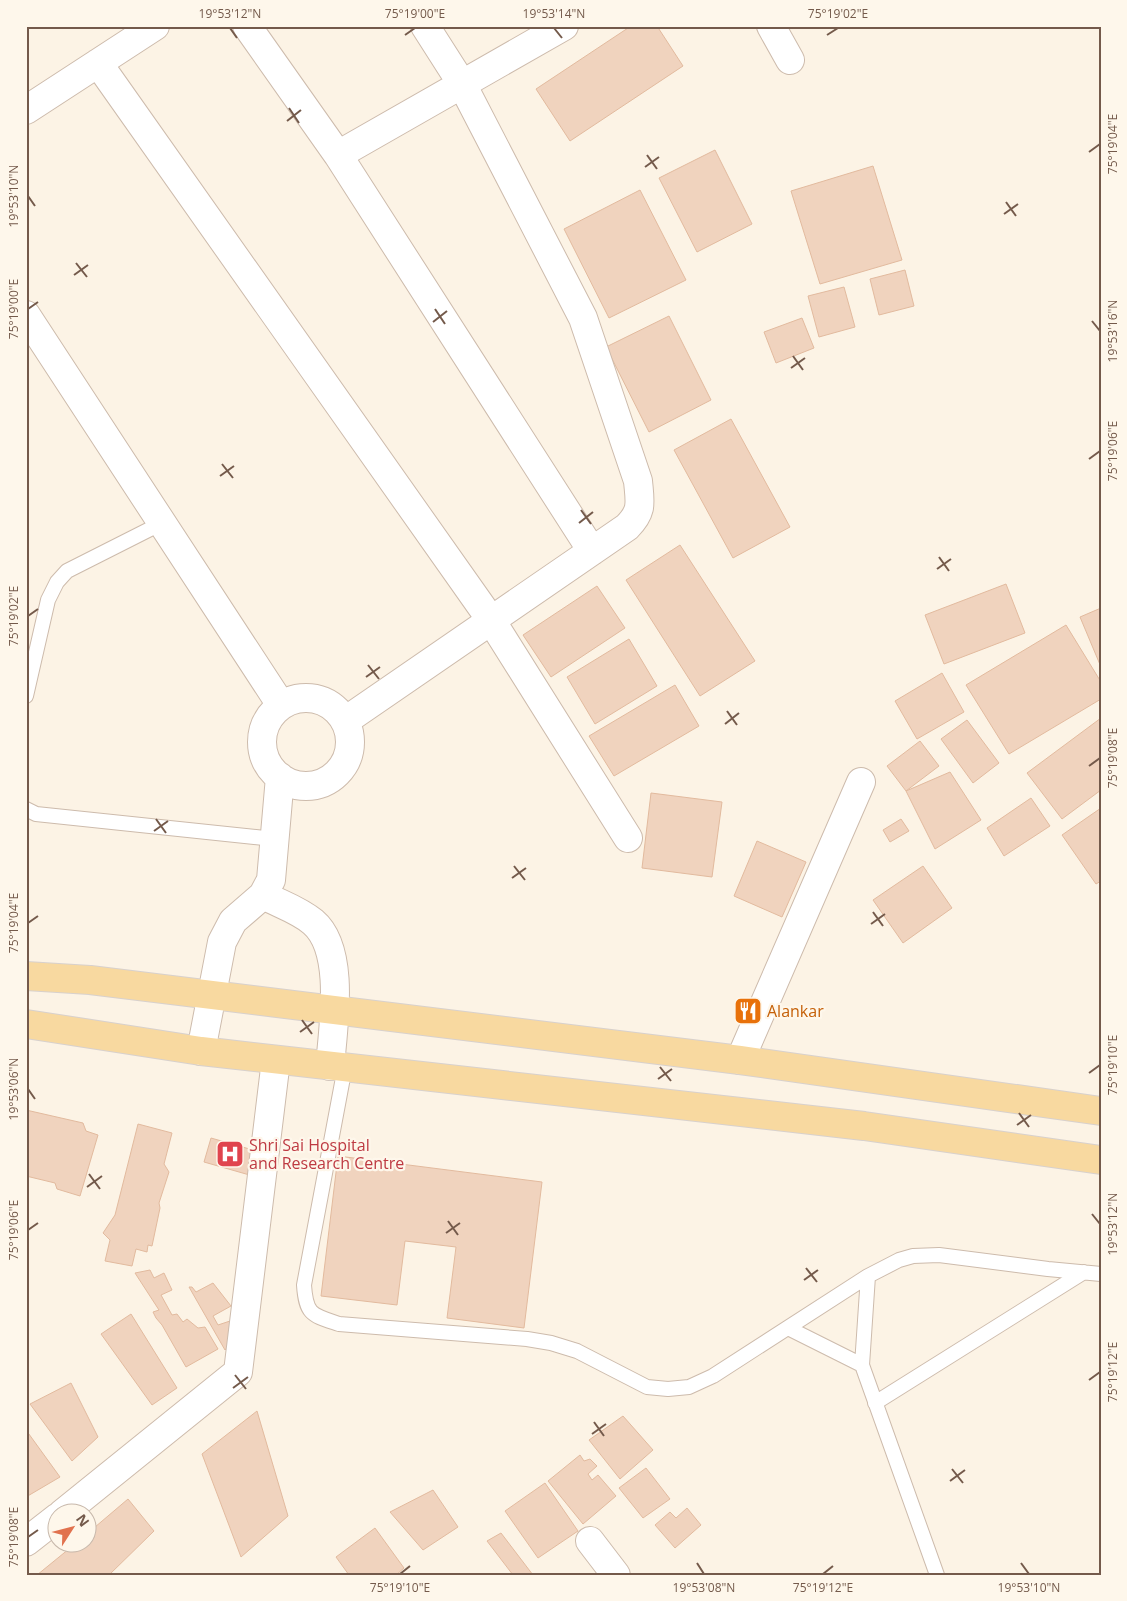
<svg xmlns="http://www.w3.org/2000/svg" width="1127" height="1601" font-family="'Open Sans',sans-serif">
<rect width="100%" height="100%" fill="#fcf3e5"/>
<!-- building -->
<path fill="#f0d3be" stroke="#e2ba9e" d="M631 26H657L683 66 570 141 536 89Z
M715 150 752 224 697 252 659 178Z
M873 166 902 260 820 284 791 191Z
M640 190 686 280 609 318 564 229Z
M905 270 914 306 879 315 870 279Z
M844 287 855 327 819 337 808 296Z
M669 316 711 400 649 432 606 347Z
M802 318 814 348 776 363 764 332Z
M731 419 790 527 733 558 674 450Z
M680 545 755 661 700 696 626 580Z
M1006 584 1025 633 944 664 925 615Z
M597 586 625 628 551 677 523 635Z
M1101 608V667L1080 617Z
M1066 625 1101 682V699L1009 754 966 685Z
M629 639 657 686 595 724 567 677Z
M942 673 964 712 917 739 895 701Z
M675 685 699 726 614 776 589 736Z
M1101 718V790L1062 819 1027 773Z
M967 720 999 763 973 783 941 739Z
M920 741 939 766 906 791 887 766Z
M950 772 981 820 935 849 906 791Z
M651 793 722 802 712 877 642 868Z
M1031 798 1050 826 1004 856 987 828Z
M1101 808V881L1096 884 1062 835Z
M901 819 909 831 890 842 883 830Z
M757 841 806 862 782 917 734 896Z
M923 866 952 908 903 943 873 900Z
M26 1110 83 1123 86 1131 98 1135 80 1196 57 1189 55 1183 26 1176Z
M138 1124 172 1133 164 1164 169 1172 159 1203 160 1208 152 1246 148 1245 147 1252 136 1249 132 1266 105 1261 110 1240 103 1233 115 1215Z
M211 1138 260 1152 253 1176 204 1162Z
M338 1156 542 1182 524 1328 447 1318 456 1247 405 1241 397 1305 321 1296Z
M150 1270 154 1278 164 1273 172 1290 161 1295 172 1315 177 1314 183 1322 187 1319 198 1328 205 1327 218 1349 186 1367 162 1325 156 1318 153 1312 159 1310 135 1273Z
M213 1283 231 1306 213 1316 218 1325 233 1320 239 1333 225 1350 189 1287H192L196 1292Z
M131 1314 177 1388 152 1405 101 1334Z
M71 1383 98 1437 72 1461 30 1404Z
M257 1411 288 1516 241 1557 202 1454Z
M623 1416 653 1450 620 1479 589 1440Z
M26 1430 60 1477 26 1497Z
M580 1455 584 1461 590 1459 597 1466 588 1474 592 1480 598 1475 616 1496 583 1524 548 1481Z
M646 1468 670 1499 643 1518 619 1488Z
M545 1483 578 1531 538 1558 505 1511Z
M433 1490 458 1527 423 1550 390 1512Z
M128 1499 154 1531 109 1575H37L75 1544H88V1533Z
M687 1508 701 1525 675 1548 655 1525 670 1512 676 1518Z
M375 1528 404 1568 396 1575H349L336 1557Z
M501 1533 533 1575H513L487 1541Z"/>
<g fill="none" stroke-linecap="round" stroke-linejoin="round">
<defs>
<path id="service" d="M26 696 48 600 57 582 67 571 162 523
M26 809 36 814 274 839
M345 1067 304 1285C306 1315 312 1315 339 1324L527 1339 551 1343 577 1351 647 1387 668 1389 689 1387 713 1376 868 1276 899 1260 913 1256 939 1255 1048 1269 1101 1274
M868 1276 862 1365 937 1575
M788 1328 862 1365
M875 1403 1084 1272"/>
<path id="minor" d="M247 26 338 155 592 551
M771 26 790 60
M98 63 491 620 628 838
M26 110 155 26
M338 155 564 26
M26 315 281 705
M262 742a44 44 0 1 1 88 0a44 44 0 1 1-88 0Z
M345 721 627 527C643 511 640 503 638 481L583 318 462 84 425 26
M263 895C280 904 299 910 313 922 346 950 333 1027 330 1066
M201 1051 222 942 233 921 263 895 271 880 280 777
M740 1060 861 782
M62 1514 238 1372 276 1060
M590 1541 616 1575
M26 1542 58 1517"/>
<path id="primary" d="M26 976 90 980 740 1060 1101 1111
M26 1024 201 1051 864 1126 1101 1160"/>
</defs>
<!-- service casing -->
<use href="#service" stroke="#cdbbac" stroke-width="16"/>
<!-- minor casing -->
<use href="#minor" stroke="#cdbbac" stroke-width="30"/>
<!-- primary casing -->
<use href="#primary" stroke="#d8d1cd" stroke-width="30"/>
<!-- service -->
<use href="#service" stroke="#fff" stroke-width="14"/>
<!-- minor -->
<use href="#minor" stroke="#fff" stroke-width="28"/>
<!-- primary -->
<use href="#primary" stroke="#f8d9a0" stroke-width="28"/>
</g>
<!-- ticks -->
<path fill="none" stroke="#745a4b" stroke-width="2" d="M230 28 237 38M554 28 562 38M405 35 415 28M827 35 838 28M289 108 299 123M287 121 301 110M1089 152 1100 144M647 155 657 169M645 167 659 157M28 196 35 206M1006 202 1016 216M1004 214 1018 204M76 263 87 277M74 275 88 265M28 309 38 302M435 309 445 324M1092 321 1100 331M433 322 447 311M793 356 803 370M791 368 805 358M1089 459 1100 451M222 464 233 478M220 476 234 466M581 510 591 524M579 523 593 512M939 557 949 571M937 569 951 559M28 616 38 609M368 665 379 679M366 677 380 667M727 711 737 725M725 724 739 713M1089 766 1100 758M156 819 166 833M154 831 168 821M514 866 525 880M512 878 526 868M873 912 883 926M28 923 38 916M871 924 885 914M302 1020 312 1034M300 1032 314 1022M660 1067 671 1081M1089 1073 1100 1065M658 1079 672 1069M28 1089 35 1099M1019 1113 1029 1127M1017 1125 1031 1115M89 1174 100 1189M87 1187 102 1176M1092 1214 1100 1224M448 1221 458 1235M28 1230 38 1223M446 1233 460 1223M806 1268 817 1282M804 1280 818 1270M235 1375 246 1389M1089 1380 1100 1372M233 1388 248 1377M594 1422 604 1436M592 1434 606 1424M952 1469 963 1483M950 1481 965 1470M28 1537 38 1530M697 1563 704 1574M1021 1563 1029 1574M400 1574 410 1566M823 1574 833 1566"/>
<!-- icons -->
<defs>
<symbol id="restaurant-square" viewBox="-11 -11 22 22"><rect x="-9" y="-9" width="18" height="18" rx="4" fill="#e8710a" stroke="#fef7eb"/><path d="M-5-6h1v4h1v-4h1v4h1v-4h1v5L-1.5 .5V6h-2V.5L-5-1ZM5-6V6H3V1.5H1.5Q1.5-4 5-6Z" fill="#fff"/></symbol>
<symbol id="hospital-square" viewBox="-11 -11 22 22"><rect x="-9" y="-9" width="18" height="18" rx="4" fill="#e0444e" stroke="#fef7eb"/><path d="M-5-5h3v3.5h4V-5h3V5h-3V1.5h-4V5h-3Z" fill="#fff"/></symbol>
</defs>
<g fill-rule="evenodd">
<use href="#restaurant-square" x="732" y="995" width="32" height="32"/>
<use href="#hospital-square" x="214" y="1138" width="32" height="32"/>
</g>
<g text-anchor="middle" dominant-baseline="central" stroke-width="4.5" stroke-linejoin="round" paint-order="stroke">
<!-- food labels -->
<g font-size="16" fill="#c56008" stroke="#fef7eb" text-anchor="start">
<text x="767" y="1011">Alankar</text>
</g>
<!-- health labels -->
<g font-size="16" fill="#be3a42" stroke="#fef7eb" text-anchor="start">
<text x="249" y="1145">Shri Sai Hospital<tspan x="249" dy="18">and Research Centre</tspan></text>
</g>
</g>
<!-- border -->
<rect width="1127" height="1601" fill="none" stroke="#fef7eb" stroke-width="55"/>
<!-- north arrow -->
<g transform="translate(72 1528) rotate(54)"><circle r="24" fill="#fef7eb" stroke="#c7b8ab"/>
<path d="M0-4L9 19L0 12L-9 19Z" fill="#e1724e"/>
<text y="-8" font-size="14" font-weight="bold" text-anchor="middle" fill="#745a4b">N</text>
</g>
<rect x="28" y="28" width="1072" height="1546" fill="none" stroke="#745a4b" stroke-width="2"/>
<g font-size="12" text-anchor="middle" fill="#745a4b">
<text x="230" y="18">19°53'12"N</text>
<text x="415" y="18">75°19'00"E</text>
<text x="554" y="18">19°53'14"N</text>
<text x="838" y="18">75°19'02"E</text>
<text transform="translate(1113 144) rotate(-90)" y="4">75°19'04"E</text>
<text transform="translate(14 196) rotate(-90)" y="4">19°53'10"N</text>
<text transform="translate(14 309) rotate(-90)" y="4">75°19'00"E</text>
<text transform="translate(1113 331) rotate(-90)" y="4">19°53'16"N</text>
<text transform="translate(1113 451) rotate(-90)" y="4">75°19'06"E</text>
<text transform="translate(14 616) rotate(-90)" y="4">75°19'02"E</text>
<text transform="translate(1113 758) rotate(-90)" y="4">75°19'08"E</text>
<text transform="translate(14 923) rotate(-90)" y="4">75°19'04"E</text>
<text transform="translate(1113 1065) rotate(-90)" y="4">75°19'10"E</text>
<text transform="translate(14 1089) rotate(-90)" y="4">19°53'06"N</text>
<text transform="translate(1113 1224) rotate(-90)" y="4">19°53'12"N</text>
<text transform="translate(14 1230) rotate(-90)" y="4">75°19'06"E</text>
<text transform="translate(1113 1372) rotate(-90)" y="4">75°19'12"E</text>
<text transform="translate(14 1537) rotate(-90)" y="4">75°19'08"E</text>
<text x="400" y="1592">75°19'10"E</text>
<text x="704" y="1592">19°53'08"N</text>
<text x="823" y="1592">75°19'12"E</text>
<text x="1029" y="1592">19°53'10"N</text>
</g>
</svg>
